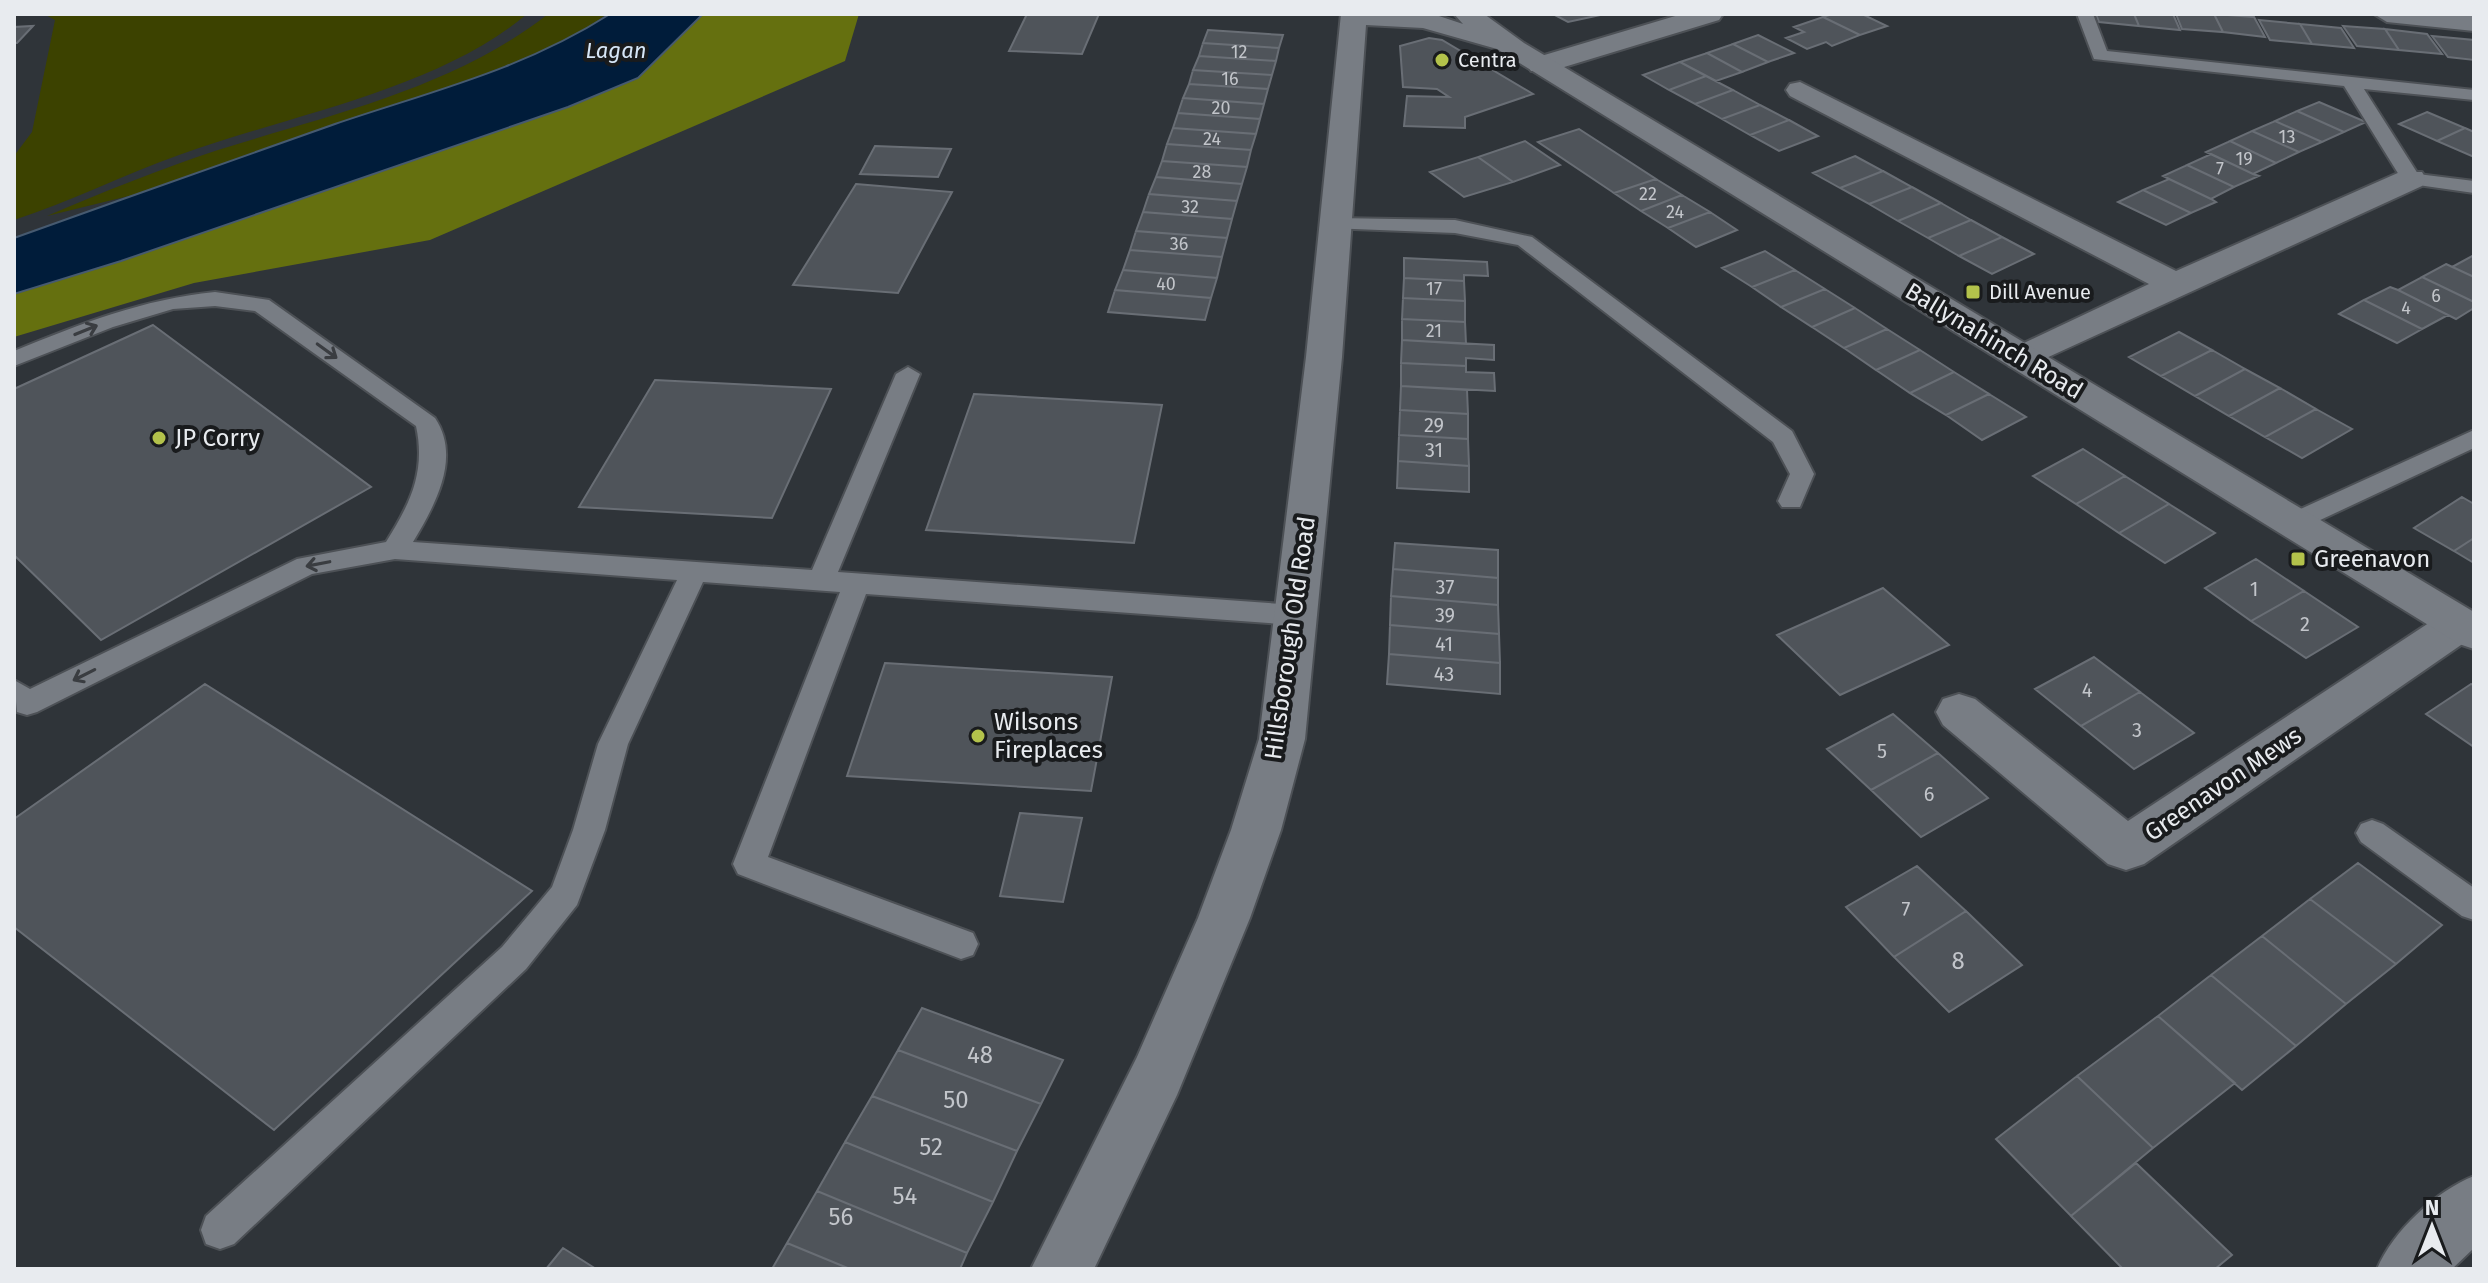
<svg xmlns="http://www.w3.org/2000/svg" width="2488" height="1283" font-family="'Fira Sans',sans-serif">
<rect width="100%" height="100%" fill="#2f3439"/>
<!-- green -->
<path fill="#3c4200" d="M44 14H527C437 90 289 115 179 155 123 175 70 202 14 220V156L32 132 55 20Z
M548 14H607L562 45 486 75 149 191 47 216C103 192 160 169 218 150 329 115 454 88 548 14Z"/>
<!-- forest -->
<path fill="#65700f" d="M703 14H859L845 61 430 240 194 283 14 337V294L121 261 568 107 638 78Z"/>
<!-- water -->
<path fill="#001c3a" stroke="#465a70" stroke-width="2" d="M610 14H703L638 78 568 107 121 261 14 294V238C121 200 228 161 335 124 432 91 522 70 610 14Z"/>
<!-- building -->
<path fill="#4f545a" stroke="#696e75" stroke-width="2" d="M1027 14H1099L1082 54 1009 51Z
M1553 14H1605L1568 22Z
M1832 14H1862L1887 26 1860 35 1823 17Z
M2096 14H2134L2139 26 2099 22Z
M2134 14H2173L2180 30 2139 26Z
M2176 14H2214L2223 32 2182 29Z
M2214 14 2254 17 2265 37 2223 32Z
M1823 17 1860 35 1832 46 1826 42 1807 49 1786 38 1804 32 1794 27Z
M2259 20 2300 24 2312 44 2270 40Z
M2300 24 2341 28 2354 48 2312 44Z
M33 26 17 43H14V27Z
M2343 26 2385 29 2399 50 2357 46Z
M2385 29 2427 34 2442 54 2399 50Z
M1208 30 1283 35 1279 48 1203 43Z
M1758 35 1794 53 1768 62 1733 44Z
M2432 36 2474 40V60L2448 57Z
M1429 38 1442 40 1533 94 1465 117V128L1404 126 1407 96 1449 97 1437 89 1403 87 1400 46Z
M1203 43 1279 48 1276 61 1199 56Z
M1733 44 1768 62 1742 72 1707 53Z
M1707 53 1742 72 1716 81 1680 62Z
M1199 56 1276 61 1272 75 1193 70Z
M1680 62 1706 76 1669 90 1643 75Z
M1193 70 1272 75 1268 89 1189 84Z
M1706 76 1733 90 1695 104 1669 90Z
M1189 84 1268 89 1264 104 1183 98Z
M1733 90 1760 105 1722 119 1695 104Z
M1183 98 1264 104 1260 119 1178 113Z
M2319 102 2366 122 2344 132 2297 111Z
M1760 105 1789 120 1750 135 1722 119Z
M2297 111 2344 132 2322 142 2275 121Z
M2427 112 2465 128 2437 141 2399 124Z
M1178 113 1260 119 1256 134 1173 128Z
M1789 120 1818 136 1779 151 1750 135Z
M2275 121 2322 142 2299 152 2252 131Z
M1173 128 1256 134 1251 150 1167 144Z
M2465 128 2474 132V157L2437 141Z
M1579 129 1656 179 1614 193 1538 142Z
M2252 131 2299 152 2276 163 2230 141Z
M1525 141 1560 165 1513 182 1478 157Z
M2230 141 2276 163 2253 174 2206 152Z
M1167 144 1251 150 1247 167 1162 161Z
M875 146 951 149 938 177 860 174Z
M2211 154 2253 174 2259 176 2234 187 2187 165Z
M1855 156 1883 171 1840 188 1813 173Z
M1478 157 1513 182 1464 197 1430 172Z
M1162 161 1247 167 1242 184 1156 177Z
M2187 165 2234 187 2211 199 2163 176Z
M1883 171 1912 187 1869 204 1840 188Z
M1156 177 1242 184 1237 201 1149 194Z
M1656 179 1682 195 1641 211 1614 193Z
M2169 179 2211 199 2216 202 2191 213 2143 190Z
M856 184 952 192 898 293 793 285Z
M1912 187 1941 203 1898 221 1869 204Z
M2143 190 2191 213 2166 225 2118 202Z
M1149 194 1237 201 1232 219 1143 212Z
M1682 195 1710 212 1668 228 1641 211Z
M1941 203 1971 220 1928 238 1898 221Z
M1143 212 1232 219 1227 238 1136 231Z
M1710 212 1737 230 1696 247 1668 228Z
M1971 220 2002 237 1959 256 1928 238Z
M1136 231 1227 238 1222 257 1130 250Z
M2002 237 2034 254 1992 274 1959 256Z
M1130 250 1222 257 1217 278 1123 270Z
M1765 251 1795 270 1752 287 1722 268Z
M2474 255V277L2452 267Z
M1404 258 1487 262 1488 276 1464 275V281L1404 278Z
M2446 264 2474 277V302L2422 277Z
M1123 270 1217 278 1211 298 1115 290Z
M1795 270 1825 289 1781 307 1752 287Z
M2422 277 2474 302V308L2456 319 2398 290Z
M1404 278 1464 281 1465 301 1403 298Z
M2390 287 2398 290 2448 315 2422 329 2364 300Z
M1825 289 1855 308 1812 327 1781 307Z
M1115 290 1211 298 1205 320 1108 312Z
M1403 298 1465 301V322L1402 319Z
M2364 300 2422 329 2397 343 2339 314Z
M1855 308 1887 329 1844 348 1812 327Z
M1402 319 1465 322 1466 344 1402 340Z
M153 325 371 487 101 640 14 555V389Z
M1887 329 1920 350 1876 370 1844 348Z
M2179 332 2212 350 2161 376 2129 357Z
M1402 340 1494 345V360L1466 358V366L1401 363Z
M1920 350 1954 372 1910 393 1876 370Z
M2212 350 2245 369 2195 396 2161 376Z
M1401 363 1466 366V372L1494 373 1495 391 1401 386Z
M2245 369 2280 388 2229 416 2195 396Z
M1954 372 1989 394 1946 415 1910 393Z
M655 380 831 389 772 518 579 507Z
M1401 386 1467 390 1468 414 1400 410Z
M2280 388 2316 409 2265 437 2229 416Z
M974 394 1162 405 1134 543 926 530Z
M1989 394 2026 417 1982 440 1946 415Z
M2316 409 2352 429 2302 458 2265 437Z
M1400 410 1468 414V439L1399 435Z
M1399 435 1468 439 1469 466 1398 461Z
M2083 449 2125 476 2076 504 2033 476Z
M1398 461 1469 466V492L1397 488Z
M2125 476 2169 504 2119 533 2076 504Z
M2462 497 2474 504V538L2454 551 2414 528Z
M2169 504 2215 533 2165 563 2119 533Z
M2474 538V563L2454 551Z
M1395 543 1498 550V578L1393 569Z
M2256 559 2304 591 2251 621 2205 588Z
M1393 569 1498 578V605L1391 596Z
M1883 588 1949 645 1840 695 1777 635Z
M2304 591 2358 627 2306 658 2251 621Z
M1391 596 1498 605 1499 634 1390 625Z
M1390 625 1499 634 1500 663 1389 654Z
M1389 654 1500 663V694L1387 684Z
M2094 657 2140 692 2081 726 2035 689Z
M885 663 1112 677 1091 791 847 776Z
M205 684 532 891 274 1130 14 927V819Z
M2471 684 2474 685V747L2426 714Z
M2140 692 2194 733 2134 769 2081 726Z
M1893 714 1938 753 1871 790 1827 749Z
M1938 753 1988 798 1921 837 1871 790Z
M1020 813 1082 818 1063 902 1000 896Z
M2358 863 2442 925 2396 964 2310 899Z
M1917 866 1966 911 1894 957 1846 907Z
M2310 899 2396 964 2346 1004 2262 936Z
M1966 911 2022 965 1949 1012 1894 957Z
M2262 936 2346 1004 2296 1046 2211 975Z
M2211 975 2296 1046 2242 1090 2158 1016Z
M922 1008 1063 1060 1041 1104 898 1050Z
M2158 1016 2235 1083 2153 1148 2077 1076Z
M898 1050 1041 1104 1017 1151 872 1096Z
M2077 1076 2153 1148 2071 1216 1996 1139Z
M872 1096 1017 1151 993 1202 845 1142Z
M845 1142 993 1202 967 1253 817 1191Z
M2136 1163 2232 1255 2215 1269H2123L2071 1216Z
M817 1191 967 1253 960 1269H850L787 1243Z
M787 1243 850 1269H772Z
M563 1248 596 1269H546Z"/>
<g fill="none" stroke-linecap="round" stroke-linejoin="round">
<defs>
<path id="service" d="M2077 14H2093L2107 51 2474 90V100L2364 89 2418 174 2474 181V193L2404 183 2344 86 2094 59Z
M1336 218 1455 220 1532 237 1792 431 1814 474 1800 507H1782L1778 501 1790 474 1773 442 1518 245 1455 233 1329 228 1326 224 1329 220Z
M215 292 269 300 435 418C462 458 434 507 413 542L812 570 896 374 908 367 920 374 838 572 1296 605 1306 608 1310 615 1306 622 1296 625 866 594 768 857 973 933 978 944 973 955 961 959 738 874 733 864 840 592 703 582 628 744 605 830 577 905 526 969 234 1244 220 1249 206 1244 201 1230 206 1216 502 947 552 887 573 830 598 744 677 580 395 559 312 574 37 712 27 715 17 712 14 680 30 689 297 559 386 542C410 504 426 472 416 426L255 311 215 306 173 309 113 327 14 366V351C80 324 143 299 215 292Z
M2474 430V448L2301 529H2283L2279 523 2283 517Z
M2372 820 2383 824 2474 888V920L2462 916 2361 842 2356 833 2361 824Z"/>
<path id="minor" d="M1682 14H1723L1719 20 1551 71H1531L1527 65 1531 59Z
M2374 14 2474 15V31L2387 22Z
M1800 82 2176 271 2400 172H2422L2426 179 2422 186 2022 369 2009 366 2004 358 2009 350 2149 284 1790 96 1786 90 1790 84Z
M2459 608 2474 613V636L2144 864 2126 870 2108 864 1943 725 1936 712 1943 699 1959 694 1975 699 2128 821 2444 613Z
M2474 1176V1248L2452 1269H2377C2393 1231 2436 1191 2474 1176Z"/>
<path id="tertiary" d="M1341 14H1433L1463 24 1454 14H1484L1524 43 2474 612V649L2459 644 1497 49 1423 28 1366 25 1342 357 1305 739 1281 830 1250 918 1177 1095 1094 1269H1031L1137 1057 1198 918 1231 830 1259 739 1306 357Z"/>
</defs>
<!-- service casing -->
<use href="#service" stroke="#4d5156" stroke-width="4"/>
<!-- minor casing -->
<use href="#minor" stroke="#4d5156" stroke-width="4"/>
<!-- tertiary casing -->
<use href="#tertiary" stroke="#4d5156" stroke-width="4"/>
<!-- service -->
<use href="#service" fill="#787d84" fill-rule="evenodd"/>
<!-- minor -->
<use href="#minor" fill="#787d84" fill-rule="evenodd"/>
<!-- tertiary -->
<use href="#tertiary" fill="#787d84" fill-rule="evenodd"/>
</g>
<!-- one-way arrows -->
<defs><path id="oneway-shaft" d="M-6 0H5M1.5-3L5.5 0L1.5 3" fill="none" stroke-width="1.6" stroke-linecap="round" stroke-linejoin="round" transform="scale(2)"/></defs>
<g stroke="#3a3d41">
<use href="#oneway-shaft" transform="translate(86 330) rotate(-22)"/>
<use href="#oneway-shaft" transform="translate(327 351) rotate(36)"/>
<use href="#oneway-shaft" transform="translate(318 564) rotate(169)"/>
<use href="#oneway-shaft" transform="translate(84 675) rotate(153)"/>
</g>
<!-- markers -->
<g fill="#b3c24b" stroke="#191b1d" stroke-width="3">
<circle cx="1442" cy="60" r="8"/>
<rect x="1965" y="284" width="16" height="16" rx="4"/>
<circle cx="159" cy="438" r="8"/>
<rect x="2290" y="551" width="16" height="16" rx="4"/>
<circle cx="978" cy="736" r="8"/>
</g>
<g text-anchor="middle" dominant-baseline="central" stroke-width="8" stroke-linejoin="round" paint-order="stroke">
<!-- far-number labels -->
<g font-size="18" fill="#c2c5ca">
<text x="1239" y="52">12</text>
<text x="1230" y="79">16</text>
<text x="1221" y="108">20</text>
<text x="2287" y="137">13</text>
<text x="1212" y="139">24</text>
<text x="2244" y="159">19</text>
<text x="2220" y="169">7</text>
<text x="1202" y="172">28</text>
<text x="1648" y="194">22</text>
<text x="1190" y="207">32</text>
<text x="1675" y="212">24</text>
<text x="1179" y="244">36</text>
<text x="1166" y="284">40</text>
<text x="1434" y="289">17</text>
<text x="2436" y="296">6</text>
<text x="2406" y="308">4</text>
<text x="1434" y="331">21</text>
</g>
<!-- far-poi labels -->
<g font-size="20" fill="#e8ebef" stroke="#191b1d" text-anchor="start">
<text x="1458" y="60">Centra</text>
<text x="1989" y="292">Dill Avenue</text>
</g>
<!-- number labels -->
<g font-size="20" fill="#c2c5ca">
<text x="1434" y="425">29</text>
<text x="1434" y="450">31</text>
<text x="1445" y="587">37</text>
<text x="2254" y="589">1</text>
<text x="1445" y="615">39</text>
<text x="2305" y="624">2</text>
<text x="1444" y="644">41</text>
<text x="1444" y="674">43</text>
<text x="2087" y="690">4</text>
<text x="2137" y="730">3</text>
<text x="1882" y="751">5</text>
<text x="1929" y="794">6</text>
<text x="1906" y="909">7</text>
</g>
<!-- far-water labels -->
<g font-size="22" font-style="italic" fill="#d6e6f7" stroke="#191b1d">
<text x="616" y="50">Lagan</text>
</g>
<!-- street labels -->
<g font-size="24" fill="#e8ebef" stroke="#191b1d">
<text transform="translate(1994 341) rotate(31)">Ballynahinch Road</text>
<text transform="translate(1290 638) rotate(-82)">Hillsborough Old Road</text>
<text transform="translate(2223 784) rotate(-34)">Greenavon Mews</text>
</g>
<!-- poi labels -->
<g font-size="24" fill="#e8ebef" stroke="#191b1d" text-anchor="start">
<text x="175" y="438">JP Corry</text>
<text x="2314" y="559">Greenavon</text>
<text x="994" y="722">Wilsons<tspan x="994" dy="28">Fireplaces</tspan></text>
</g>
<!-- near-number labels -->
<g font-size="24" fill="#c2c5ca">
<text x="1958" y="961">8</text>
<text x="980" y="1055">48</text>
<text x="956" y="1100">50</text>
<text x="931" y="1147">52</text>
<text x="905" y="1196">54</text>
<text x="841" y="1217">56</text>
</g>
</g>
<!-- border -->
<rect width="2488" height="1283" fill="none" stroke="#e8ebef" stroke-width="32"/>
<!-- north arrow -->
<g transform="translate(2432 1227)" stroke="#191b1d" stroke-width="6" paint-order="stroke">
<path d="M0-6L14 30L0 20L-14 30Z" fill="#e8ebef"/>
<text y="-12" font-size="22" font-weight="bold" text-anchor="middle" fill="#e8ebef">N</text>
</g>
</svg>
